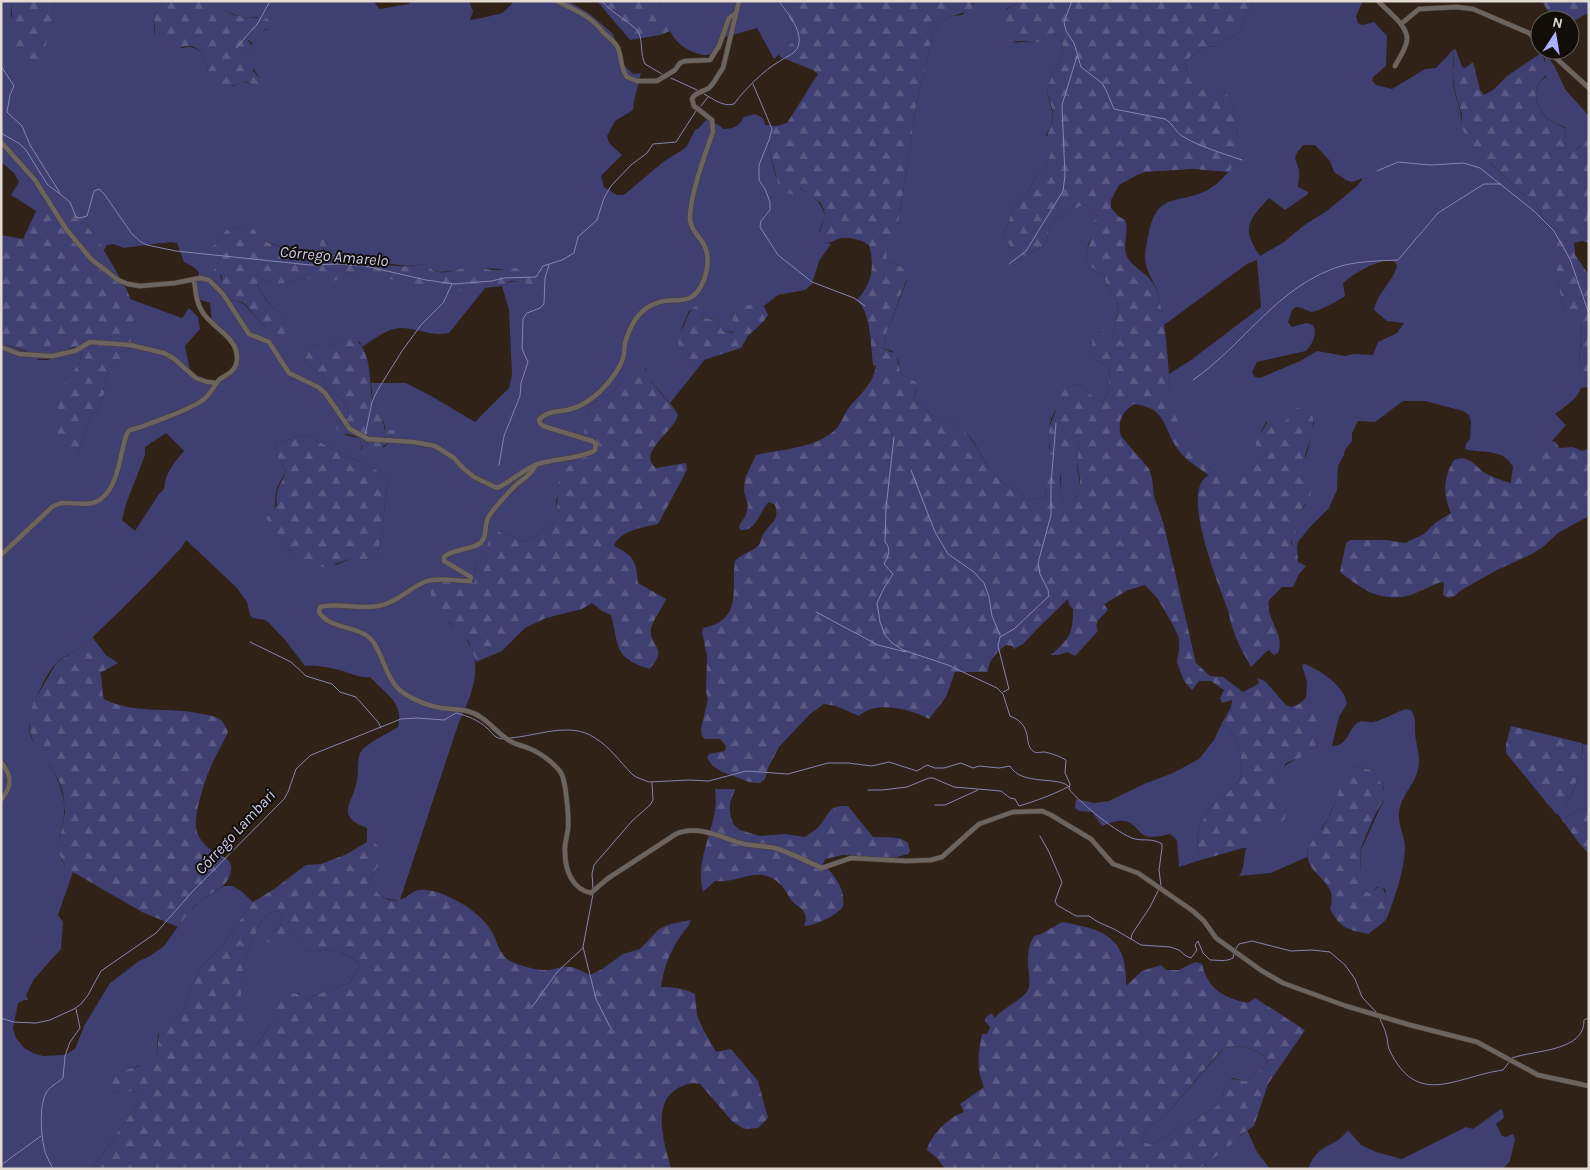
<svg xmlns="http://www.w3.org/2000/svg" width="1590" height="1170" font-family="Karla,sans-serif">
<defs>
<pattern id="forest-firs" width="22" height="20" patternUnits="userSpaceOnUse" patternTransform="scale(1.25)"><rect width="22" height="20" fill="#3f3f72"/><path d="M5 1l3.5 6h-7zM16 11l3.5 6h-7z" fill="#5b5a85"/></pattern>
</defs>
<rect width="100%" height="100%" fill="#302216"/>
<!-- green -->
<path fill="#3f3f72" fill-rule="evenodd" d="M1 1H11V16L39 67 56 1H162L154 16V33L182 48C201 43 207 59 208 75L233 86C241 82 247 81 255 85L260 78 243 55 251 49 252 43 247 39V31L250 28H260L267 30 271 26 257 17C239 21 225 10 210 1H373L380 9 409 4 410 1H469L473 11 470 20C473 20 500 14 502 13 506 10 511 5 514 1H568L590 14 612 33 617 43 624 65 633 74 641 73 634 101 633 110 615 121 607 136 609 143 622 155 601 176 604 187 617 195H624L663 162 682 150 687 146 695 130 699 128 706 120 719 125 723 129C734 129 739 126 744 117L755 114 763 118 767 130V141L776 178C794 186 821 194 825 216L819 231 822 242 831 244 819 261 812 284 805 290 778 295 764 306C752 304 744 305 734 311L732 318 736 329 734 332 723 331 715 319 700 318 706 312 699 306 689 311 676 341C683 347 684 356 691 364L706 358 670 403 647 377 646 368 639 364 614 390 592 404 587 413 594 452 588 456 569 465 556 501 558 513 556 521C547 528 533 538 524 542L497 531 486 553 475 563 476 575 474 583 457 581 449 623C488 650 477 685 459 722L400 900C384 900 376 895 369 881L371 876 378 866 374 842H367V828C334 816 353 803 357 781 359 772 356 757 362 750 368 743 390 732 398 727 404 701 385 694 370 677 360 678 355 675 346 672 333 668 318 665 305 666L285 640 269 623 265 620 253 618 250 615 247 602 236 587 186 540 181 548C156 575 131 601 104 626 96 633 90 641 82 647 74 653 63 656 56 663 45 675 28 712 29 728 31 744 41 752 49 764 57 776 62 789 64 803 67 826 47 857 73 872L58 915 63 922 61 949 34 979 26 995 28 1000H24L18 1003 13 1028 16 1038 24 1048 33 1053 43 1056 65 1055 75 1049 85 1024 110 983 139 961 150 956 164 946 187 914 201 900 224 886H233L241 891 253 902 225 942 203 965 195 979 185 1007 180 1015 158 1034 156 1061 151 1067C127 1062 124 1075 116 1093L124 1090 133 1091 139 1096V1102L92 1169H1V343L27 352 39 360H48L68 349 79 347 82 350 80 362 64 385 78 452 92 413 96 412 105 392 103 390C105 385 105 376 109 372 112 368 118 367 121 363 134 345 135 319 130 299L182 318 189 308 198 317 200 329 185 346 191 375 212 381 219 380 232 371 236 359 231 344 212 324 210 303 198 299 196 287 199 273 195 268 184 262 177 243 171 242 130 247 124 248 113 244 107 245 103 251 87 225 54 213 36 211 11 195 19 182 14 173 1 162ZM244 226C250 230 256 238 263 240 280 248 301 251 320 252L333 239 367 261 408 266 425 264 438 272 453 271 463 268 502 269 531 289C520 283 512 277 502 286L509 310 512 375 509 388 475 422 431 396 406 383H371L373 403C385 414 384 427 389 442L385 447 361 449V443L358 438 345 435 343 420 349 416C349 402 338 397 327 389L323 375 305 362 307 353 314 345 328 347 340 339 360 342 362 347C373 340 387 328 401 328 418 328 431 337 449 333L486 287H477L348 272 342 276 305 278 286 283 269 282 262 279 257 284C265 302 275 310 291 321L274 332C269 328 263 325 258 320 247 308 247 302 230 300L222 282 217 264 220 261 219 258 213 253 212 245 216 244 226 230ZM166 433 184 451C174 463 165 473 164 489L159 494 135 531 122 520 126 504 145 455V447ZM305 435 388 476 382 532 378 552 377 554 364 561 352 558 336 565 297 556 285 546 278 535 270 515C279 501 273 505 276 492 277 485 284 478 286 469 277 461 276 455 275 444Z
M658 1H781C788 14 793 25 795 40L774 59 757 28 722 38 721 49C713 55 706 57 696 53 670 44 667 24 658 1Z
M973 1H1021L1006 9 1015 43C1022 41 1029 43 1036 42 1044 41 1047 34 1055 33 1075 50 1050 73 1047 90 1050 110 1059 116 1046 135L1052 149 1045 168 1035 178 1027 194 1013 207 1010 218 1003 235C1010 245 1013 254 1025 256L1042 247 1047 240 1049 227 1059 217 1083 205 1088 206 1098 217 1086 252 1087 264 1104 276 1107 286 1117 301 1118 311 1114 331 1107 334 1094 331 1093 358 1106 365 1110 371 1107 395 1103 402 1098 401 1078 384 1067 387 1051 419 1049 428 1050 437 1049 448 1062 458 1079 441C1079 448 1077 457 1077 464 1079 485 1083 486 1072 506H1065L1060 492 1061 475 1046 489 1045 496 1032 500 1026 499 1020 491C996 487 983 457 971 438 970 437 960 427 958 425 954 420 945 421 940 419 931 415 922 407 915 401L914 397 917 390 912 380 901 374 898 359 892 351 882 348 885 342 886 334 907 280 902 267 888 261 885 255 898 226 916 106 934 31 943 21 952 16 962 15 974 4Z
M1254 1H1363L1356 16 1358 23 1362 25 1374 22 1387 36 1386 66 1373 77 1372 80 1376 85 1392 89 1425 69 1436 68 1454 49C1453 62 1452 75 1454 89 1457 101 1462 111 1461 124L1492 165 1508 180 1511 184 1535 203 1557 242V279L1564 311 1575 320 1581 324C1583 337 1579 349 1579 363 1579 369 1582 376 1582 382 1582 396 1566 406 1555 414L1566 425 1526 471 1512 473 1513 467C1512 465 1510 463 1509 461 1499 449 1479 453 1465 449L1466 444 1470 439 1471 422 1469 415 1463 411 1425 401H1403L1375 422 1358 421 1352 433V441L1345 450 1344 455 1338 466 1337 490 1329 508 1310 527 1298 542 1297 548 1292 545V539L1296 533 1298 515 1306 504 1308 472 1304 463 1310 442 1308 440 1314 422 1291 417 1282 424 1266 422 1261 432 1262 454 1260 460 1256 462 1246 459C1240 469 1226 480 1214 472 1207 467 1186 438 1181 430 1177 423 1173 412 1171 405 1169 395 1170 384 1169 374L1191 360 1261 307 1257 260 1247 264 1164 325C1162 314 1160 302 1157 291 1153 278 1147 275 1145 259 1145 250 1147 241 1149 232 1158 190 1179 206 1209 189 1225 180 1234 164 1243 148L1235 127 1232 101 1222 88 1191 82 1187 73 1185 61 1204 47 1220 46 1227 38 1234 36 1241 30 1246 15ZM1303 145H1315L1330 161 1334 172 1346 180 1352 182 1363 178 1357 186 1328 210 1303 226 1284 242 1260 256C1241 228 1248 221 1269 198L1285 210 1308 194V192L1298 187C1298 182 1300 175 1299 170 1295 156 1292 159 1303 145ZM1386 260 1395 262 1397 266C1393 282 1377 293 1374 310L1387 321 1404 323 1397 333 1378 342 1373 355 1354 354 1345 356 1317 351 1300 361 1260 378 1255 377 1252 372 1257 362 1306 351C1312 344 1318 334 1313 325L1306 323 1292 327 1288 322 1292 310 1296 307C1302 307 1307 311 1312 312 1316 312 1342 299 1345 296L1343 283C1356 272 1369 265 1386 260Z
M1544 51 1555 67 1565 89 1589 116V138C1582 146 1578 150 1567 150L1565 141 1566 128C1560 124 1553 123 1548 119 1535 108 1530 86 1546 77L1545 59 1541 53Z
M1305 664C1320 670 1345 686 1347 704L1339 717 1332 746C1348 746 1348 730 1357 723 1362 719 1367 723 1373 722 1384 720 1395 712 1406 709L1411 710C1416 718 1415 722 1415 732 1416 746 1422 759 1417 773 1412 788 1400 797 1399 814 1398 825 1405 837 1405 848 1404 872 1395 896 1387 918L1384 922 1386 904 1385 889 1377 887 1373 891 1369 893 1363 889 1361 883V850L1384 799V789L1374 771 1356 766 1348 772 1328 819 1312 842 1307 852V857L1271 873 1239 876C1245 867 1243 859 1246 849 1251 833 1274 821 1287 811 1284 804 1278 795 1277 788 1275 775 1284 764 1295 760L1315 707 1306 698 1307 682 1302 665Z
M1221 725 1228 727C1237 739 1244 759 1241 775 1238 787 1223 795 1215 803 1200 820 1192 839 1201 860L1179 867 1177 840 1170 834C1162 836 1154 838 1146 836 1140 834 1138 829 1133 825 1124 817 1112 822 1102 826L1092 812 1079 811 1075 808 1076 799 1094 803 1109 801 1144 784 1173 773 1199 759 1214 740Z
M1582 744 1589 745V810L1579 809 1562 820 1557 813C1576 800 1579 770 1583 750Z
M275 911 279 912 283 917 280 926 271 932 287 933 292 931C298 936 304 949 309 951 316 952 323 949 329 950 341 950 351 958 361 964L349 983 305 999 298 993 274 1014V1020L254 1049C252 1040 247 1032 245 1023 236 990 241 964 256 933 260 924 264 914 275 911Z
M1233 1046C1247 1047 1259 1049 1268 1062L1263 1068 1245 1081 1233 1078 1226 1083 1221 1101 1216 1107 1152 1144 1145 1143 1142 1138 1145 1130 1166 1115 1217 1056 1224 1049Z
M1501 1109 1503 1112 1504 1118 1496 1124 1502 1136 1506 1137 1513 1134 1515 1139 1510 1161 1503 1169H1308C1319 1141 1333 1150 1348 1130L1361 1145 1376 1152 1402 1159 1466 1127 1473 1129Z
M1247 1130 1257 1152 1270 1169H1199Z"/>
<!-- forest -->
<path fill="url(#forest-firs)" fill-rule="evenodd" d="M11 1H56L43 57 39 67 32 71 23 67 15 61Z
M162 1H210L233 15 250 18H267C282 36 255 25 247 31V39L252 46 251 49 243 55 254 61 253 71 260 78 261 82 258 86 247 82 229 86 213 80 208 75C207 64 204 48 190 46 183 46 176 49 169 47 165 45 159 40 155 37L154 16Z
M597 1H658L670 31 660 35 630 40Z
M781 1H973L972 10 952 16 943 21 934 31 916 106 898 226C897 230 897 235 895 239 890 248 883 250 888 261L902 267 909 273 886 334 885 342 882 348 896 354 901 374 916 382 918 387 914 396 915 401C922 407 931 415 940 419 946 421 954 420 958 425 961 427 970 437 971 439 983 457 996 487 1020 491L1026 499 1032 500 1045 496C1048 481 1041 479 1051 462L1060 465V492L1065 506H1071L1077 497 1079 487 1080 480 1077 463 1079 442 1062 459 1050 454 1049 428 1056 410 1052 400 1060 385 1067 387 1078 384 1098 401 1103 402 1107 395 1110 371 1106 365 1093 358 1092 337 1094 331 1107 334 1114 331 1118 311 1117 301 1107 286 1104 276 1087 264 1086 252 1090 243 1093 222 1098 217 1088 206 1083 205 1059 217 1049 227 1047 240 1042 247 1025 256C1013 254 1010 245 1003 235L1010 218 1013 207 1027 194 1035 178 1045 168 1052 149 1045 144C1046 135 1051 129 1053 120 1054 109 1049 101 1047 90 1050 73 1075 50 1055 33 1048 34 1045 40 1038 42 1033 43 1027 41 1022 41 1010 42 1001 41 1002 26 1003 7 1007 10 1021 1H1254L1246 15 1241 30 1234 36 1227 38 1220 46 1204 47 1185 61 1187 73 1191 82 1217 85 1222 88 1232 101 1237 134 1245 139 1243 149 1229 172 1193 169 1145 172 1137 175 1119 185 1111 200V208L1118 216 1125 220C1129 231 1123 243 1126 254 1130 268 1152 273 1157 292 1165 318 1167 348 1169 375 1170 385 1169 396 1172 405 1177 425 1189 439 1200 455 1206 463 1211 474 1222 474 1232 475 1241 467 1246 458L1256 462 1260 460 1262 454 1256 446V441L1270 418 1282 423 1291 417 1296 408 1310 410C1316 421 1312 429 1308 440L1310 442C1297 467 1314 470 1311 492 1310 501 1303 505 1300 513 1297 519 1298 526 1296 532 1295 537 1292 538 1291 543L1292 545 1297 548 1298 562 1306 566 1299 574 1293 587H1282L1269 600C1265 619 1286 634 1278 653L1274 655 1269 650 1267 651 1251 667C1245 656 1238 644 1234 632 1231 625 1230 618 1228 610 1220 588 1179 490 1208 476L1207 474C1195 465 1182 458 1175 445 1162 423 1165 408 1134 404 1122 412 1117 422 1121 436L1149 469 1152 478 1154 496 1164 525 1196 663 1210 676 1223 677 1243 692 1258 684 1259 682 1257 678 1265 681 1286 705 1291 707 1299 704 1306 698C1308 701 1313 704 1315 707 1321 717 1317 738 1315 748L1306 755 1286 763 1279 774 1277 788 1287 811 1284 820C1267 828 1257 832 1246 848H1243L1201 860C1192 839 1200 820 1215 803 1223 795 1238 787 1241 775 1244 759 1237 739 1228 727L1221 725 1231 707 1232 700 1222 703 1220 698 1224 690 1211 681H1199L1192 690 1184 681 1177 662 1179 650V638L1173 625 1158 599 1145 585 1128 590 1104 604 1108 610C1102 617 1093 621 1098 631L1075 656 1067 652 1058 655H1051C1070 638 1073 634 1073 609L1069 605 1068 599 1039 627 1023 644 1014 649 1012 646 1006 645C997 652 988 660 988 672H955L946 697 929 719C910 709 876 700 859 716L836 706 824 704 810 714 779 747 768 768 765 779 760 783 749 782 720 771 712 765 707 758 709 754 725 751 726 746 720 739H705L702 736 701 729 708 699 706 692 707 656 702 632 703 628C743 620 731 590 735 561 742 553 753 552 759 545 761 542 761 537 763 534 771 522 780 521 775 505L769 502C759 511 757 532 740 530L739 526 746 515 748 506 744 491 745 478 756 455C782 449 813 449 834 431 842 424 844 413 851 405 861 394 874 382 876 366L873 365C871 347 871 312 857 300 872 284 875 266 869 245 862 240 850 237 841 238 831 240 835 244 822 242L818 236 825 216 824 210 821 203 800 188 793 195 784 192 779 187 767 141 765 125 777 126 787 123 818 74 813 70 780 57 779 54 795 40C793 25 788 14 781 1Z
M1542 1H1589V13C1582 15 1577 21 1570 22V20C1553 20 1550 15 1542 1Z
M1454 49 1456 50 1462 67 1465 68 1473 62 1480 90 1484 95 1493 90 1506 77 1541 53 1549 71C1546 76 1542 78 1539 83 1531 96 1539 114 1551 121 1556 124 1561 125 1566 129L1565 141 1567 150 1579 148 1589 138V243L1582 241 1574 243 1575 255 1589 275V387L1581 388C1582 379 1580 373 1579 364 1579 351 1583 338 1581 324L1569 318 1564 311 1557 279V242L1535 203 1511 184 1508 180 1467 140 1461 124 1462 115 1455 91 1453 76Z
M48 206 54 213C62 212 71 212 77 216 92 226 117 273 127 290 137 313 136 341 122 362 119 367 112 368 109 372 105 376 105 385 103 390L105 392 96 412 92 413 78 452 50 441 64 384 80 362 82 350 79 347C58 347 59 365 30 357L27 351 1 343V235L23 239 36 211H43Z
M244 226 255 230C257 247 306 251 320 252V243L323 237C340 234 353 256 367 260 377 264 399 267 410 266 416 266 423 263 429 265 437 280 456 268 469 267 477 266 484 269 492 270 512 271 519 261 535 280L534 286 527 291C517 285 516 274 502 286L456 291 349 272 334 281 305 278 286 283 275 284 262 279 257 284C267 307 277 310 296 324L289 338H280L258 320 248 307 242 302 230 300 218 286 222 282V276L214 270 219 261V258L213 253 209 247 216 244 226 230Z
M755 304 764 306 768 315 764 321 748 336 741 348 691 364C684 356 681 347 675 339 676 332 681 331 684 326 688 316 691 302 705 306L706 312 700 318 715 319 723 331 733 333 736 329 732 319 734 311 742 306Z
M351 337C374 349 368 382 373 403 386 414 381 416 385 430H396L403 435 399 440C396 441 393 441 390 442 380 446 378 457 363 452 361 446 362 441 357 437 349 432 335 436 336 423L349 416C349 402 338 397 327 389L323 375 305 362 307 353 314 345 328 347 340 339Z
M639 363H643C647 370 647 378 653 384 661 395 672 403 678 415 674 432 636 453 656 468L686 463 687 470 658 524C644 527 619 531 614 546 634 556 636 560 638 583L666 599C663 607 651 623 651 630 649 646 670 649 649 669 612 656 620 647 611 615L602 611 592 603 582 609 546 618 525 628 502 651 476 662 469 642 431 604V591L437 582 447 580 474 583 476 575 475 563 486 553 490 536 497 531 524 542C533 538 547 528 556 521 560 504 552 478 569 465 576 459 586 458 594 452L593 446 584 434 587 413 592 404 614 390Z
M305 435 388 476 382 532 378 552 377 554 364 561 360 568 352 558 327 567 298 566 297 556 285 546 266 518 277 505C274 486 283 486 286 469 277 461 276 455 275 444Z
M1551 441 1556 442 1559 448 1573 447 1582 451 1589 449V514L1586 516 1587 517 1558 533 1544 546 1532 554 1495 571 1460 591 1455 596 1448 598 1443 595 1444 585 1443 582C1430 585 1419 593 1407 596 1378 602 1361 588 1340 572L1346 543 1350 540H1386L1405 543 1424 534 1435 523 1451 513C1443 496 1443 477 1454 460 1468 455 1474 464 1483 472 1488 475 1505 482 1511 483L1512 473 1526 470Z
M92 637 106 655 118 663 100 673C103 681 101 690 104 699 133 714 166 707 197 713 203 714 210 715 216 717 223 720 225 726 228 732 223 744 216 754 211 766 205 780 192 818 197 832 200 840 205 846 211 850 222 857 237 859 229 877 224 890 210 892 200 901 192 908 185 917 178 927L142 912 66 868 58 851 65 811 63 793 59 781 50 765 35 747 30 731 29 720 33 703 57 662 82 647Z
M1511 726 1582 743C1585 760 1572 807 1556 814L1506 753V744Z
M1356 766 1374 771C1379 780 1386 788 1384 799 1377 809 1365 837 1361 849 1360 853 1361 884 1363 888 1364 890 1366 891 1369 893L1381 886C1389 895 1385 911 1384 922L1368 934C1348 930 1340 928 1330 909 1339 882 1312 878 1308 859 1304 845 1322 831 1328 819 1336 805 1338 787 1347 773 1349 770 1353 768 1356 766Z
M715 789H735L730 803V813L733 824 740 830 760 836 785 834 805 837C810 833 816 830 820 825 831 812 828 805 848 806L873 837C885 838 899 835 908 843L910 851 908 854 893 858 843 855 825 859 823 864C835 875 846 890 843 907 835 916 817 925 804 926 810 911 800 909 792 901 788 896 786 890 781 885 759 863 740 884 715 881L703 892C702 887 701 882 701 877 700 847 720 819 715 789Z
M1579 809 1589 810V854L1580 844 1562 820Z
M367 842H374L380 848 378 866 371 876 369 881C375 893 388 905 402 899 408 897 412 891 419 890 426 889 438 892 445 895 462 902 483 916 492 932 497 941 499 952 507 959 514 964 538 971 547 970 554 970 561 966 569 967 576 967 583 972 590 975L602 969 623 954 640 949 659 929 670 924 691 920C688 928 683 932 678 940 668 956 664 968 661 987 674 987 683 988 695 994L697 1015 703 1029 716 1052 731 1049 758 1081 768 1118 758 1128 744 1129 732 1121 700 1084C691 1082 686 1084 678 1088 650 1104 665 1144 671 1169H92L139 1102V1096L133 1091 106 1093 104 1090C110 1074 135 1064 151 1066 160 1056 156 1040 161 1027L168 1025 180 1015 185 1007 195 979 203 965 225 942 253 902 274 889 306 865 321 864 347 854ZM275 911 279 912 283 917 280 926 271 932 267 941 273 946 279 948 285 944 287 934 292 931C298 936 303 949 309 951 316 952 323 949 329 950 341 950 352 958 361 964L349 983 305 999C303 997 301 995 298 994 290 991 279 999 273 1003L274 1020 255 1048C236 1006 236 974 256 933 260 923 264 914 275 911Z
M1062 922C1104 929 1128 938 1126 986L1142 971 1161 965 1166 970H1179L1195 962 1202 964C1208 990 1225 998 1248 1003L1255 998 1305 1030 1268 1084 1254 1126 1241 1134 1236 1141 1199 1169H945L937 1158 927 1150C930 1135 949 1117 964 1112L960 1104 984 1087C976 1070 978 1053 982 1034H987L990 1027 985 1021 986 1017 992 1013 995 1018C1003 1008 1017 1003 1026 993 1033 985 1027 969 1028 959 1028 950 1030 943 1034 936L1041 934ZM1233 1046C1247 1047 1260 1049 1268 1062L1263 1068 1245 1081C1215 1074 1232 1090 1216 1107L1152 1144 1145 1143 1142 1138 1145 1130 1166 1115 1217 1055 1224 1049Z"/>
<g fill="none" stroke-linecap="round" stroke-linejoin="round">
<!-- stream -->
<path stroke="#8785b0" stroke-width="1" d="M602 1C610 12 635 25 639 33 643 43 640 54 645 64L662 74
M1072 1 1064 22 1066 31 1074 43 1081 67 1102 83 1106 90 1114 109 1165 119C1173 123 1175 132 1182 136 1200 147 1222 153 1242 160
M236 48 258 23 270 1
M1 66 14 86 10 95 7 112 22 126 30 145 60 193
M671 78 697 90
M753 84 772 129 769 140 759 165V180L765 189 770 202V210L761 221 760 227 778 255 812 282 854 298 865 306
M704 94C714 99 722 107 734 104 745 89 764 70 780 61 787 56 798 53 799 43 801 28 787 13 779 1
M701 106 708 97
M1 133 20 144 26 150 47 184 70 202 76 217 80 218 87 216 94 191 99 189 105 195 132 234 141 242 147 245 176 251 310 265 338 264 365 266 426 280 454 284 492 281 504 278 536 277 543 266 562 260 574 253 578 237 597 220 604 198 611 186 631 165 647 153 653 144 676 142 696 111
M1377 171 1398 162 1430 165 1464 163 1480 168 1534 211 1554 231 1570 259 1589 314
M1009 264 1026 251 1063 191 1065 176 1062 105 1077 56
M1193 380C1244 345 1278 285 1341 266 1359 261 1379 261 1398 260L1438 213 1484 184H1500
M365 436 372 402 377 391 402 351 421 325 443 303 452 284
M894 437 886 508 885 542C892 550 888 556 884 564L893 574 884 588 877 603 880 622 885 635 892 643 903 650 948 665 997 688 1003 694 1010 716C1034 725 1023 744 1033 751 1036 754 1040 752 1044 752 1051 753 1061 757 1066 760L1065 773 1070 784 1069 789C1079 802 1119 835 1135 839 1145 841 1152 838 1162 844V848L1159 870 1161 886
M499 465 504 436 520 396 521 383 528 362 522 349 523 319 527 313 540 308 544 304 545 278 549 265
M911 470 935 532 948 554 974 572 984 583 989 597 992 616 1000 635
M816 612 878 645 906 652
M250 642 291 662 306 676 332 684 340 692 356 697 378 722 381 728
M1003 692 1009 689 998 646 1000 637 1014 629 1049 596 1048 590 1040 574 1038 563 1051 515V484L1056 423
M510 738C537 736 571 721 595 738 610 747 620 762 632 774L636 777 649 782 689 780 709 781 746 771 788 774 828 763H848L872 766 889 762 917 771 927 765 935 768H944L961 763 973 768 979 766 999 768 1010 766C1022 787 1060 775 1069 787
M868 790H882L907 787 929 778H933L954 787 1001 791 1010 798 1015 799 1019 806C1036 801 1054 794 1068 787
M935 805H945L978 790
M1040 836 1049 852 1062 882 1055 901 1057 905 1076 916H1089L1098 922 1114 929 1141 945 1170 947 1179 950 1186 956 1191 958 1197 950 1195 945 1198 941 1203 953 1210 960C1218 960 1226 962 1233 958L1234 953
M593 888 592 874 594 865 632 821 650 805 653 800 652 783
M593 894 583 947 596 999 610 1027
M1131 939 1132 934 1150 907 1159 889
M1235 950 1239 944 1252 941 1291 951 1312 950 1330 952 1345 965 1355 979 1362 997 1377 1013
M532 1007 558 971 583 948
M1 1018 13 1022 36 1023 50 1020 74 1009 81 1004 88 995 101 971 156 933 192 892 284 799 288 792 296 769 311 755 401 719 417 718 444 720 456 713C468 716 478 720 487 728 493 733 494 739 504 739
M1380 1019C1382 1024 1385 1029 1386 1034 1388 1039 1387 1043 1389 1049 1417 1109 1454 1077 1503 1070L1510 1061
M1512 1058C1533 1050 1585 1052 1584 1020L1589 1018
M1 1165 41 1136
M53 1169C50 1162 45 1155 44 1147 41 1134 39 1105 46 1093 50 1086 58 1083 63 1078L65 1056 70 1042 80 1028 76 1009"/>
<defs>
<path id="street" d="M557 1C574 10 590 15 602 31 607 37 614 40 618 48 622 58 620 68 627 77L637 81H657L675 70 680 63 685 61 710 60 719 46 729 18 736 13
M1378 1C1387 11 1408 25 1407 40 1406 49 1399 58 1395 66
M1401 24 1419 9 1457 7 1473 9 1529 33 1540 43
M1547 50 1589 88
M1 142 35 180 66 229 91 259 118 280 128 284 140 286 175 283 200 278 209 280 223 294 249 334 269 342 289 373 318 387 325 393 350 429 368 439 414 442 435 446 454 458 463 468 474 477 497 488C511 482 523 469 538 464 553 459 585 458 595 450L596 444 592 441 543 426 540 423 539 420C546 411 557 412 567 410 584 406 596 397 607 384 613 377 619 369 622 361 625 355 624 349 625 343 629 329 637 313 650 306 674 292 690 313 704 280 708 268 710 254 703 243 698 235 691 230 690 220 689 199 705 153 713 132L712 120 694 106 692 99C695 92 703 92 709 88 715 83 718 74 723 68L739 1
M1 347 19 354 52 356 75 351 90 342 130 345 164 353 173 358 196 378 207 382 217 383
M536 465C531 474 525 478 517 484 507 494 497 504 489 516 483 524 489 537 479 544 469 550 452 549 444 557V561L471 577 470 581C456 581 441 577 427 581 410 587 397 603 378 606 359 610 339 602 320 607L319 612C329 628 351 626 366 635 384 647 383 681 405 694 415 700 429 706 441 708 450 709 458 709 467 711 488 716 496 735 514 743 518 745 524 746 528 748 536 751 544 756 551 762 554 765 559 769 561 773 566 781 569 818 568 829 567 837 564 844 565 852 565 870 572 889 591 893L607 879 676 834C698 824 722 838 744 844 754 846 765 846 775 848 791 853 806 861 822 868L851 858 906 861 931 860 942 857 979 824 1013 812 1042 811 1051 815 1091 839 1113 864 1138 873 1193 911 1204 921 1216 938 1262 971 1283 983 1346 1006 1410 1025 1477 1042 1538 1075 1589 1086
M1 555 52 507C55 506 58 503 62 503 75 502 91 508 102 498 122 483 121 435 130 430 133 429 137 428 141 427 160 419 186 412 203 400 211 394 214 385 220 379 228 374 236 371 237 360 239 338 214 329 203 313 196 303 196 292 194 280
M1 762C12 776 13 785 1 800"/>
</defs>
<!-- street casing -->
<use href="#street" stroke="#4d3f34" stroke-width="5.5"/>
<!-- street -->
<use href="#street" stroke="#6c645e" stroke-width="4.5"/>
</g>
<g text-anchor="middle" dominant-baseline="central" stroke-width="4" stroke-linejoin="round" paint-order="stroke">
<!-- water labels -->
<g font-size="16" font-style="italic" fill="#c9ccf1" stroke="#130d08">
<text transform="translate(334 256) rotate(5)">Córrego Amarelo</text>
<text transform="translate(235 832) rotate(-47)">Córrego Lambari</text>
</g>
</g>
<!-- border -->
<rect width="1590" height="1170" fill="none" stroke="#e3dad2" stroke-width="5"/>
<!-- north arrow -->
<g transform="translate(1555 35) rotate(12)"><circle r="24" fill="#130d08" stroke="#665f59"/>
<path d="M0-4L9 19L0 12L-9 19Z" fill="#acaffb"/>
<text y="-8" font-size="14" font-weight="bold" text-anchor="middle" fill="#e3dad2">N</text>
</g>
</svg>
